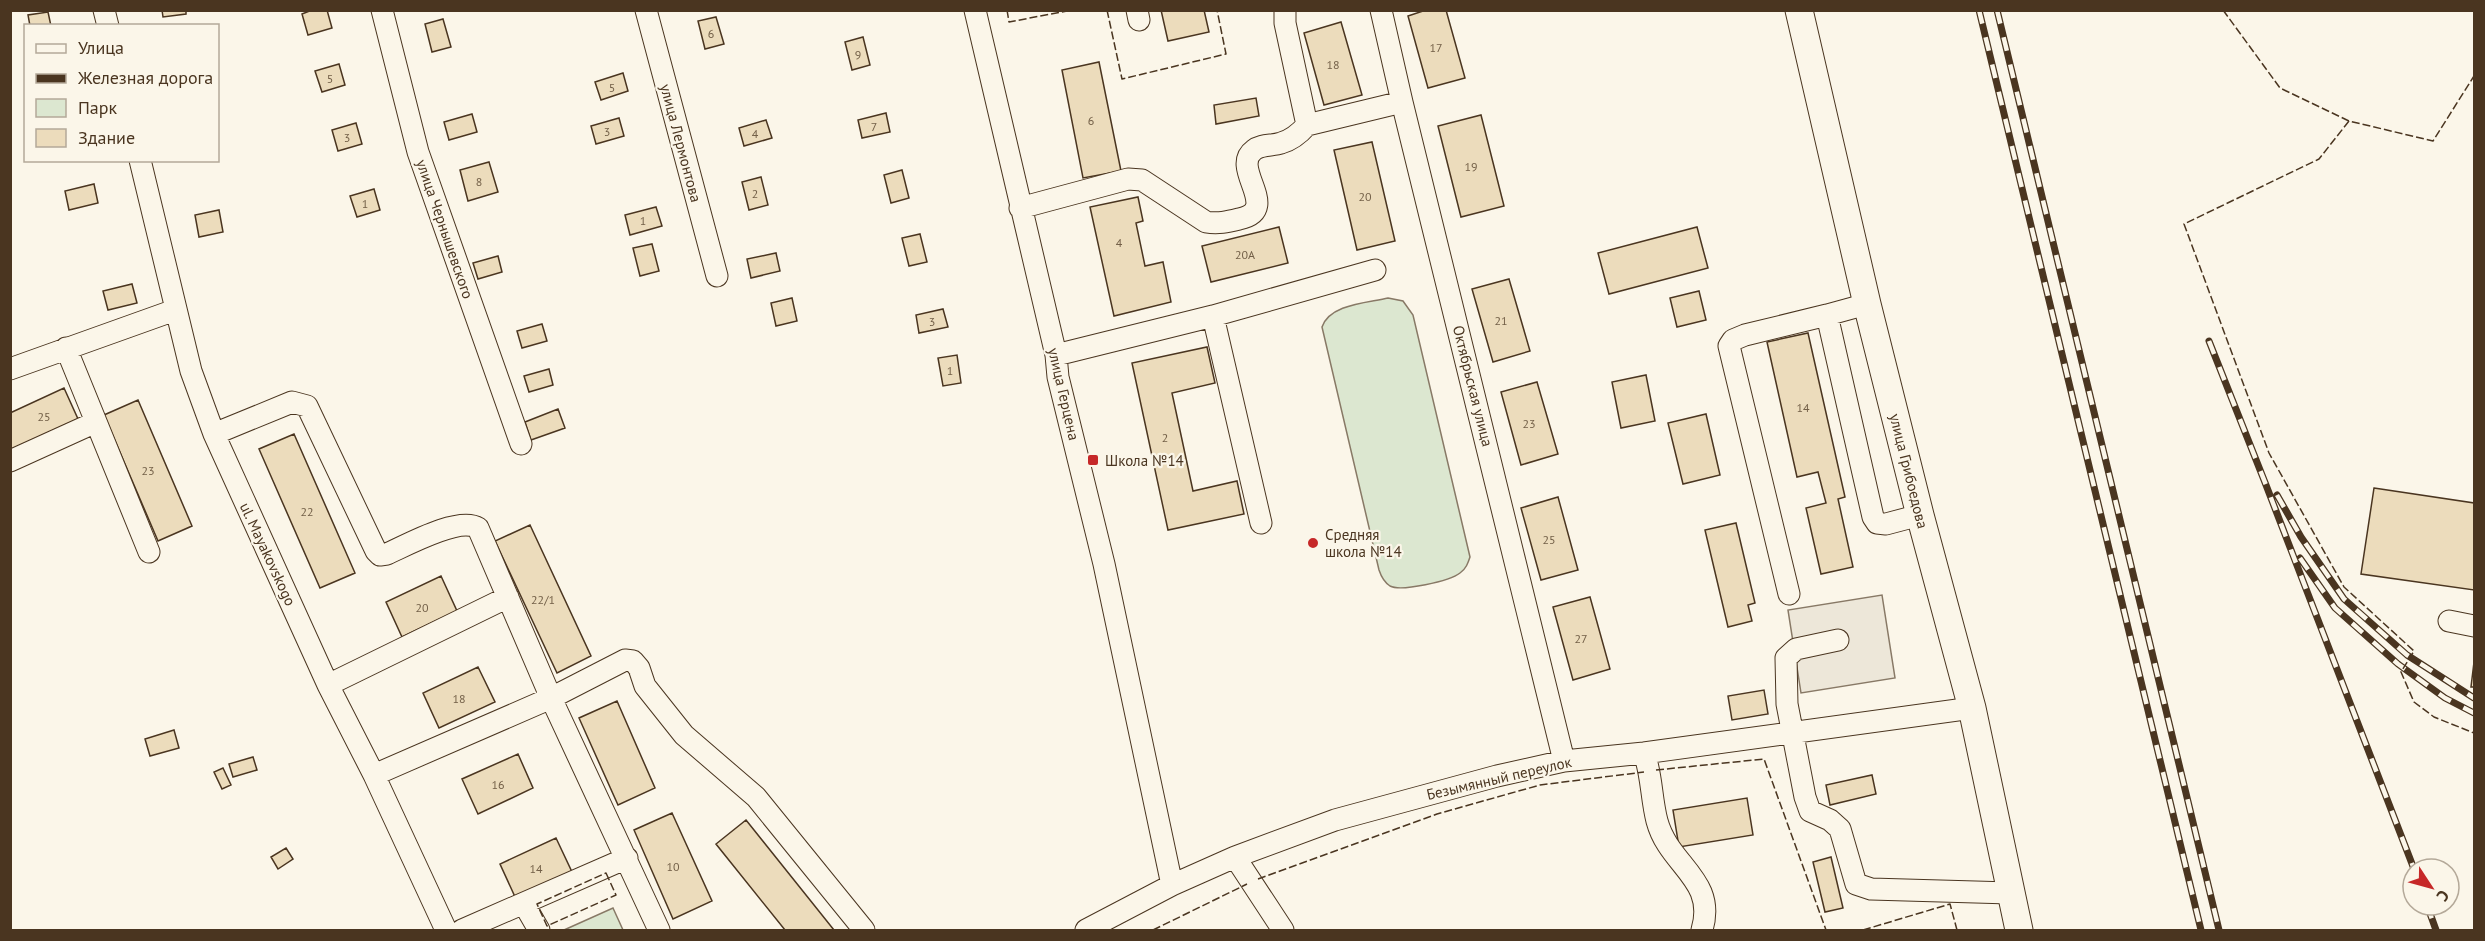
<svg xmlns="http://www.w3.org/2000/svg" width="2485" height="941" font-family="'PT Sans',sans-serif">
<rect width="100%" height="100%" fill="#fbf6e9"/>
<!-- green -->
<path fill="#dce7d0" stroke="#887966" stroke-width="1.5" d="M1388 298 1403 301 1413 315 1470 557C1468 563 1466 569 1460 573 1450 581 1401 592 1390 586 1384 582 1381 576 1379 570L1322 327C1330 304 1367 303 1388 298Z
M613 908 623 930H564Z"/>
<!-- parking -->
<path fill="#ede7d9" stroke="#887966" stroke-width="1.5" d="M1882 595 1895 678 1801 693 1788 610Z"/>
<!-- building -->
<path fill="#ecdcbc" stroke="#4a3520" stroke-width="1.5" d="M162 10H186V14L163 17Z
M312 10H327L332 28 308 35 302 14Z
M1161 10H1204L1209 32 1168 41Z
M1426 10H1446L1465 78 1428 88 1408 16Z
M48 12 51 26H30L28 15Z
M716 17 724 44 705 49 698 21Z
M443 19 451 47 432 52 425 24Z
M1341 22 1362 95 1324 105 1304 33Z
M863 37 870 65 852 70 845 42Z
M1099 62 1121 171 1083 178 1062 70Z
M339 64 345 85 322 92 315 71Z
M623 73 628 91 601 100 595 82Z
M1256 98 1259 116 1216 124 1214 105Z
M886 113 890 132 862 138 858 120Z
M472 114 477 132 449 140 444 122Z
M1481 115 1504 206 1461 217 1438 126Z
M619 118 624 136 596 144 591 126Z
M766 120 772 138 744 146 739 128Z
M356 123 362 144 338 151 332 130Z
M1372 142 1395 241 1357 250 1334 150Z
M489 162 498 192 468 201 460 170Z
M902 170 909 198 891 203 884 175Z
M761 177 768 205 749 210 742 182Z
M94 184 98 203 69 210 65 191Z
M374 189 380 210 357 217 350 196Z
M1138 197 1143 221 1136 223 1145 266 1163 262 1171 302 1114 316 1090 207Z
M656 207 662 226 630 235 625 215Z
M219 210 223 232 199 237 195 215Z
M1279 227 1288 263 1211 282 1202 246Z
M1697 227 1708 268 1609 294 1598 253Z
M920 234 927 262 909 266 902 238Z
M652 244 659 271 640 276 633 248Z
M776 253 780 271 751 278 747 259Z
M498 256 502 272 478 279 473 263Z
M1509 279 1530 351 1493 362 1472 289Z
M132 284 137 303 108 310 103 291Z
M1699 291 1706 320 1677 327 1670 298Z
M792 298 797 321 776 326 771 303Z
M943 309 948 327 919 333 916 315Z
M542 324 547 341 522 348 517 331Z
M1808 333 1845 497 1838 499 1853 567 1821 574 1806 508 1826 503 1818 472 1797 477 1767 342Z
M1207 347 1215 383 1172 393 1193 491 1237 481 1244 514 1168 530 1132 363Z
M957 355 961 383 943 386 938 358Z
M549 369 553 385 529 392 524 376Z
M1646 375 1655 421 1621 428 1612 382Z
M1537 382 1558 454 1521 465 1501 392Z
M64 388 78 419 10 450V413Z
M138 400 192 526 158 541 104 415Z
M558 409 565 428 531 440 525 422Z
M1706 414 1720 475 1683 484 1668 423Z
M294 434 355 573 320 588 259 449Z
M2374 488 2474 503V590L2361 574Z
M1558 497 1578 570 1541 580 1521 508Z
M1736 523 1755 603 1748 605 1752 621 1728 627 1705 530Z
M530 525 591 656 557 673 495 541Z
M441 576 457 611 402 637 386 602Z
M1590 597 1610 669 1573 680 1553 607Z
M2474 662V687H2471Z
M478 667 495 702 439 728 423 693Z
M1764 690 1768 714 1732 720 1728 696Z
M617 701 655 788 618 805 579 718Z
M174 730 179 748 150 756 145 739Z
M518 754 533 788 478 814 462 779Z
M253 757 257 770 233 777 229 764Z
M223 768 231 785 222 789 214 772Z
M1872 775 1876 794 1830 805 1826 785Z
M1747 798 1753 835 1679 847 1673 810Z
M672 813 712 901 673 919 634 830Z
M746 820 834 930H785L716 844Z
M556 838 572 872 516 899 500 864Z
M286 848 293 859 278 869 271 857Z
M1831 857 1843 908 1825 912 1813 862Z"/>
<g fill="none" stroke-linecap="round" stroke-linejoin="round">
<defs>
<path id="minor" d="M104 10 108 26
M382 10 418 152 521 444
M646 10 717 276
M975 10 1056 355 1058 377 1104 564 1172 885
M1137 10 1139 20
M1381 10 1402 102 1564 761
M1307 125 1402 102
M140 160 191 371 214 434 328 685 374 775 446 930
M1020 208 1128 179 1142 180 1206 222C1218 224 1227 222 1239 219 1283 210 1229 168 1254 150 1261 144 1273 146 1281 143 1292 140 1300 133 1307 125L1285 23V10
M1867 304 1827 315 1873 517 1877 523 1886 524 1920 515
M1213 316 1261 523
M66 348 149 552
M1056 355 1213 316 1375 270
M10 369 175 310
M214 434 292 402 307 406 376 551 380 555 387 554C407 545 459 516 478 528L551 698 659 930
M10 461 96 422
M1789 594 1729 346 1733 340 1745 335 1827 315
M2449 621 2474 626
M1838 640 1796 649 1786 658 1787 704 1805 797 1810 811 1830 820 1840 829 1856 884 1871 889 2010 893
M328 685 508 597
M1644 753C1652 775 1651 798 1657 821 1669 866 1717 879 1702 930
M374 775 551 698 625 660 633 661 639 668 645 686 684 735 756 797 864 930
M1235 857 1283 930
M524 904 539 930
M462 930 627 858
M1086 930 1172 885 1235 857 1335 820 1497 776 1564 761 1644 753 1972 708"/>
<path id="major" d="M1799 10 1867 304 1920 515 1972 708 2019 930"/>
</defs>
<!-- minor casing -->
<use href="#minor" stroke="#4a3520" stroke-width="23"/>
<!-- major casing -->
<use href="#major" stroke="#4a3520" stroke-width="29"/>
<!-- minor -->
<use href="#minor" stroke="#fbf6e9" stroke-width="21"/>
<!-- major -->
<use href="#major" stroke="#fbf6e9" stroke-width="27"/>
<defs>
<path id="rail" d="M1979 10 2201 930
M1997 10 2219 930
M2209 341 2266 485 2414 869
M2277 495 2301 537 2344 599 2407 655 2474 698
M2300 558 2335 608 2398 664 2445 698 2474 713
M2427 905 2436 930"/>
</defs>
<!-- rail casing -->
<use href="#rail" stroke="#4a3520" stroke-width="7"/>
<!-- rail -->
<use href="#rail" stroke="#fbf6e9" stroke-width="4.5" stroke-dasharray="14" stroke-linecap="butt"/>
<!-- fence -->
<path stroke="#4a3520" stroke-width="1.5" stroke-dasharray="8 3" stroke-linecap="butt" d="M1007 10 1009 22 1072 10
M1107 10 1122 79 1226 54 1217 10
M2223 10 2280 88 2349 121 2433 141 2474 76
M2349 121 2319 159 2184 224 2269 453 2344 587 2414 651 2401 672 2414 702 2434 717 2474 733
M1656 770 1764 759 1826 930
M606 873 616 895 547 926 537 904Z
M1258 879 1437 814 1540 785 1644 772
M1153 930 1247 884
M1863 930 1950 904 1957 930"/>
</g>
<!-- markers -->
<g fill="#c62828" stroke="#fbf6e9" stroke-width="2">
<rect x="1087" y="454" width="12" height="12" rx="3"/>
<circle cx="1313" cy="543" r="6"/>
</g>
<g text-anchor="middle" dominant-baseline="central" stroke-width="4.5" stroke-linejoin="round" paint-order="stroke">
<!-- number labels -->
<g font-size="12" fill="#725f47">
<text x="711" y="33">6</text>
<text x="1436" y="47">17</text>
<text x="858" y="54">9</text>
<text x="1333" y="64">18</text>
<text x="330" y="78">5</text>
<text x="612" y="87">5</text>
<text x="1091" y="120">6</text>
<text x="874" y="126">7</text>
<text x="607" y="131">3</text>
<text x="755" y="133">4</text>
<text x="347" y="137">3</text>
<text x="1471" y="166">19</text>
<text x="479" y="181">8</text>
<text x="755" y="193">2</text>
<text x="1365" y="196">20</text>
<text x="365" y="203">1</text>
<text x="643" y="220">1</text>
<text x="1119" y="242">4</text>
<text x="1245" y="254">20А</text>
<text x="1501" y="320">21</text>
<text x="932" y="321">3</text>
<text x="950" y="370">1</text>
<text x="1803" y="407">14</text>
<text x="44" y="416">25</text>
<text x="1529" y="423">23</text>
<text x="1165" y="437">2</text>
<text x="148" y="470">23</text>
<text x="307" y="511">22</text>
<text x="1549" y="539">25</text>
<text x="543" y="599">22/1</text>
<text x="422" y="607">20</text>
<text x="1581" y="638">27</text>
<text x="459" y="698">18</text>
<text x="498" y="784">16</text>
<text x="673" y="866">10</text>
<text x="536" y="868">14</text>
</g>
<!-- street labels -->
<g font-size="15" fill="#4a3520" stroke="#fbf6e9">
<text transform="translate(681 143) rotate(75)">улица Лермонтова</text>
<text transform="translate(445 229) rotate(71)">улица Чернышевского</text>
<text transform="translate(1473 386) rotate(76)">Октябрьская улица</text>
<text transform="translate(1064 394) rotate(77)">улица Герцена</text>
<text transform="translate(1909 471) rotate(76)">улица Грибоедова</text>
<text transform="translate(268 554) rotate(65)">ul. Mayakovskogo</text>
<text transform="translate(1499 778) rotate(-13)">Безымянный переулок</text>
</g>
<!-- poi labels -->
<g font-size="15" fill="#4a3520" stroke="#fbf6e9" text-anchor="start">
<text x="1105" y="460">Школа №14</text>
<text x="1325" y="534">Средняя<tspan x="1325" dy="17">школа №14</tspan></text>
</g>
</g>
<!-- border -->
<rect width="2485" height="941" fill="none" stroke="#4a3520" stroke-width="24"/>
<!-- legend -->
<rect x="24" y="24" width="195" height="138" fill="#fbf6e9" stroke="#b4a999" stroke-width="1.5"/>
<rect x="36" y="44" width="30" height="9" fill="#fbf6e9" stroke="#b4a999" stroke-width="1.5"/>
<text x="78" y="54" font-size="18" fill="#4a3520">Улица</text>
<rect x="36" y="74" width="30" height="9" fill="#4a3520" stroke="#b4a999" stroke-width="1.5"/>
<text x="78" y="84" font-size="18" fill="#4a3520">Железная дорога</text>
<rect x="36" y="99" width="30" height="18" fill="#dce7d0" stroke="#b4a999" stroke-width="1.5"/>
<text x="78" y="114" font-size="18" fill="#4a3520">Парк</text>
<rect x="36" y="129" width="30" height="18" fill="#ecdcbc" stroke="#b4a999" stroke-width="1.5"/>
<text x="78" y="144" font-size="18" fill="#4a3520">Здание</text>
<!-- north arrow -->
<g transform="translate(2431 887) rotate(126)"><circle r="28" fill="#fbf6e9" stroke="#b4a999" stroke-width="1.5"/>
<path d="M0-4.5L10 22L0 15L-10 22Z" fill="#c62828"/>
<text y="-9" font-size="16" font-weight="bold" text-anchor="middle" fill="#4a3520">С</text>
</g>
</svg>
